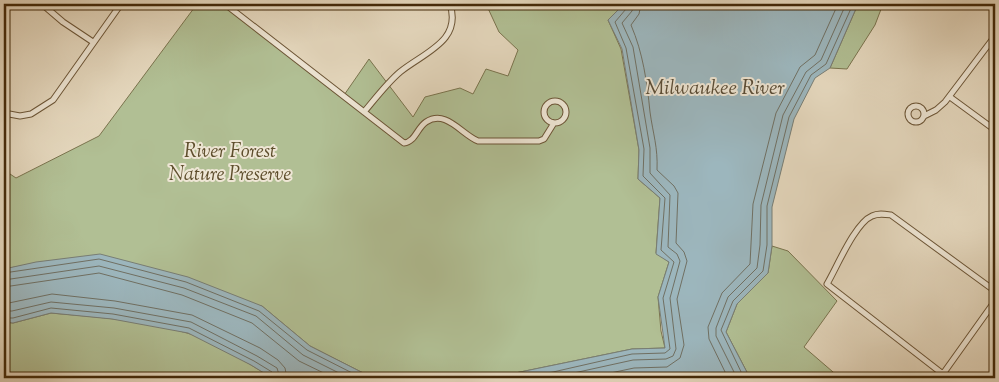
<svg xmlns="http://www.w3.org/2000/svg" width="999" height="382" font-family="'Sorts Mill Goudy',serif">
<rect width="100%" height="100%" fill="#e5d8be"/>
<filter id="stains"><feTurbulence type="fractalNoise" baseFrequency=".004" numOctaves="4"/><feColorMatrix values="0 0 0 0 .2 0 0 0 0 .09 0 0 0 0 .02 0 0 0 .5 -.17"/></filter>
<radialGradient id="worn" r=".72"><stop offset=".6" stop-color="#630" stop-opacity="0"/><stop offset="1" stop-color="#630" stop-opacity=".3"/></radialGradient>
<!-- green -->
<path fill="#b1bf94" stroke="#7a744e" d="M197 4H221L342 98 369 59 413 117 425 97 460 88 473 94 486 69 508 76 518 50 499 32 486 4H624L608 20 621 49 639 150 638 179 660 198 656 253 669 262 658 297 661 331 665 348 632 349 491 378H373L310 346 262 306 48 261 4 269V170L16 178 99 136Z
M858 4H883L875 25 847 69 830 68Z
M772 246 788 251 837 301 804 347 840 378H750L726 332 737 304 768 273Z
M51 313C95 317 145 320 187 333 211 340 250 364 272 378H4V322L13 323Z"/>
<!-- water -->
<path fill="#9cb6bd" stroke="#787e75" d="M624 4H858L830 68 815 78 794 119 772 207V246L768 273 737 304 726 332 750 378H491L632 349 665 348 658 297 669 262 656 254 660 198 638 179 639 150 622 49 608 20Z
M100 254 188 277 262 306 310 346 373 378H272L251 365 188 333 112 319 51 313 13 323 4 322V269L36 262Z"/>
<g fill="none" stroke-linecap="round" stroke-linejoin="round">
<!-- shore -->
<path stroke="#707063" stroke-width="1" d="M4 273 99 259 186 282 259 311 307 350 362 378
M4 280 99 266 184 288 256 316 303 355 349 378
M4 287 99 273 182 295 252 323 299 361 334 378
M4 304 52 294 115 301 192 315 260 348 278 360 285 368 287 378
M4 311H12L51 302 114 308 191 322 257 356 277 368 280 378
M4 318H13L51 308 113 314 189 328 254 361 272 372 274 378
M509 378 553 372 632 354 665 353 670 349 663 298 674 262 661 250 665 198 643 176 644 149 626 48 615 22 626 9 627 4
M551 378 633 360 666 359 673 356 676 349 670 298 680 261 677 254 668 247 670 195 650 173V148L633 47 622 23 632 11 634 4
M587 378 634 368 667 367 680 358 684 345 677 299 687 261 684 252 676 243 678 193 674 186 657 170C658 147 653 134 650 112 647 82 643 53 631 25L639 14 641 4
M728 378 709 339 708 327 722 293 750 264 753 204 776 113 800 67 815 55 838 4
M737 378 716 336V328L728 297 757 268 760 245 761 205 783 115 806 72 821 60 846 4
M744 378 721 330 733 301 763 271 767 245V206L789 117 811 75 826 64 853 4"/>
<defs>
<path id="street" d="M42 4 63 22 93 42
M225 4 404 143C415 142 417 128 426 122 446 109 461 134 478 141H539L544 139 554 123
M950 97 995 130
M544 112a11 11 0 1 1 22 0a11 11 0 1 1-22 0Z
M908 114a8 8 0 1 1 16 0a8 8 0 1 1-16 0Z
M364 112C375 99 387 83 400 72 425 52 462 41 450 4
M4 113 20 116 31 114 53 100 121 4
M924 116 936 110 945 102 995 36
M940 378 995 301
M948 378 827 284C837 267 855 223 872 216 878 213 884 214 891 215L995 291"/>
</defs>
<!-- street casing -->
<use href="#street" stroke="#6c5536" stroke-width="7"/>
<!-- street -->
<use href="#street" stroke="#eee6d5" stroke-width="5"/>
</g>
<g text-anchor="middle" dominant-baseline="central" stroke-width="4" stroke-linejoin="round" paint-order="stroke">
<!-- park labels -->
<g font-size="20" font-style="italic" fill="#5e4e2c" stroke="#eee6d5">
<text x="230" y="152">River Forest<tspan x="230" dy="23">Nature Preserve</tspan></text>
</g>
<!-- water labels -->
<g font-size="21" font-style="italic" fill="#594c36" stroke="#eee6d5">
<text x="715" y="89">Milwaukee River</text>
</g>
</g>
<!-- margin -->
<rect width="999" height="382" fill="none" stroke="#e5d8be" stroke-width="20"/>
<rect x="5" y="5" width="989" height="372" fill="none" stroke="#432909" stroke-width="2.5"/>
<rect x="10" y="10" width="979" height="362" fill="none" stroke="#432909"/>
<rect width="100%" height="100%" filter="url(#stains)"/>
<rect width="100%" height="100%" fill="url(#worn)"/>
</svg>
